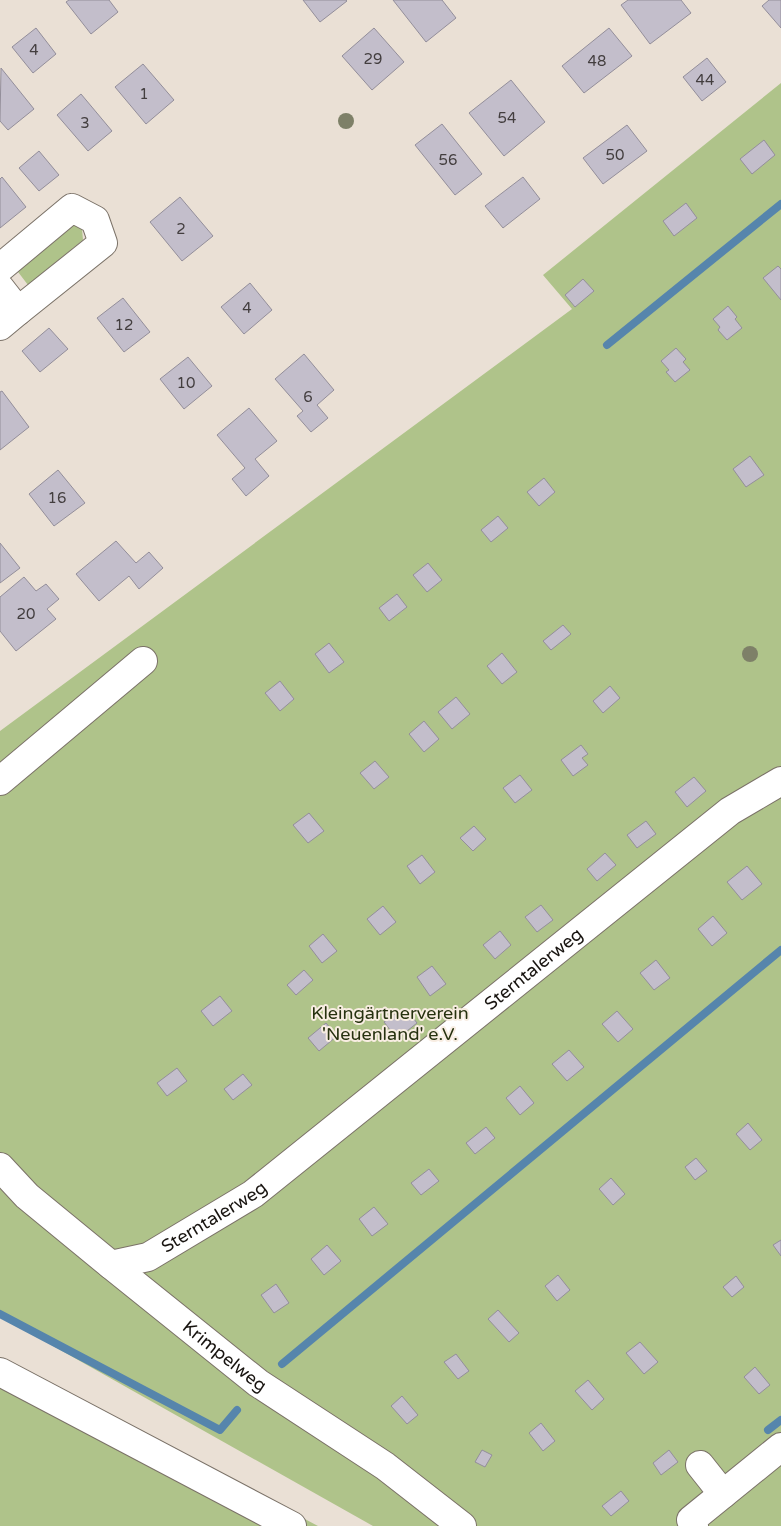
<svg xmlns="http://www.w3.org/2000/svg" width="781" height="1526" font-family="'Varela Round',sans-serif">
<rect width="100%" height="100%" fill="#eae0d5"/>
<!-- green -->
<path fill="#afc38a" d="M781 83V1526H373L0 1316V731L572 309 543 275Z
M72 223 82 229 83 240 28 285 15 268Z
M0 1357 318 1526H0Z"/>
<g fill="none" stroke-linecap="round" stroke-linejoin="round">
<!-- stream -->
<path stroke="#5685ac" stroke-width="8" d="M607 345 781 204
M0 1314 220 1430 237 1410
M282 1364 781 950
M768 1430 781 1420"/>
</g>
<!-- building -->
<path fill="#c3becb" stroke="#938e9a" d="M69 0H109L118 12 91 34 66 2Z
M303 0H346L347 1 320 22Z
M393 0H442L456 18 426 42Z
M628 0H681L691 13 650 44 621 5Z
M769 0H781V28L762 6Z
M36 28 56 54 33 73 12 47Z
M374 28 404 62 372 90 342 56Z
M609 28 632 56 584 93 562 66Z
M707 58 726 82 702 101 683 77Z
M143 64 174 100 146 124 115 87Z
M1 68 34 109 8 130 0 121Z
M511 80 545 122 504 156 469 113Z
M81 94 112 131 88 151 57 115Z
M442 124 482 174 455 195 415 145Z
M627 125 647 151 603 184 583 158Z
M764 140 775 155 752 174 740 159Z
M39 151 59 175 39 191 19 168Z
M2 177 26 207 0 228V179Z
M523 177 540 199 503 228 485 206Z
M180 197 213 236 182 261 150 222Z
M686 203 697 218 674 236 663 221Z
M778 266 781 269V300L763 278Z
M583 279 594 291 575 307 565 295Z
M250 283 272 310 244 334 221 307Z
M123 298 150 332 124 352 97 318Z
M728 306 737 317 735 319 742 328 727 340 718 330 720 327 713 319Z
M49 328 68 349 40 372 22 351Z
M676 348 686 359 683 362 690 370 675 382 666 372 669 370 661 361Z
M304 354 334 390 317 405 328 418 311 432 297 416 303 411 275 379Z
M188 357 212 386 184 409 160 379Z
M2 391 29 427 0 450V392Z
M249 408 277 441 255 459 269 476 246 496 232 479 245 468 217 435Z
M750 456 764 475 746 487 733 469Z
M58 470 85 503 54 526 29 494Z
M544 478 555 492 539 506 527 492Z
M498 516 508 528 491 542 481 530Z
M116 541 136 563 149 552 163 568 139 589 129 576 99 601 76 574Z
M0 543 20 568 0 583Z
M428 563 442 580 427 592 413 575Z
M24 577 36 591 46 584 59 599 47 609 56 619 16 651 0 631V597Z
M397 594 407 607 389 621 379 608Z
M563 625 571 634 551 650 543 641Z
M329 643 344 662 329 673 315 654Z
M502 653 517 672 502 684 487 666Z
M280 681 294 699 280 711 265 693Z
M610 686 620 698 603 713 593 701Z
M456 697 470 714 452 729 438 712Z
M424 721 439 739 424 752 409 734Z
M581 745 588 754 582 758 588 765 573 776 561 760Z
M375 761 389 777 374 789 360 773Z
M520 775 532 790 515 803 503 788Z
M694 777 706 791 687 807 675 792Z
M309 813 324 831 308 843 293 825Z
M646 821 656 834 637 848 627 835Z
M474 826 486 839 473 851 460 838Z
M605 853 616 865 597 881 587 869Z
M422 855 435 872 420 884 407 866Z
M747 866 762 884 742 900 727 882Z
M541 905 553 920 537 932 525 917Z
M383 906 396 922 380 935 367 919Z
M713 916 727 933 712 946 698 929Z
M500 931 511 945 495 959 483 945Z
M323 934 337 951 322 963 309 946Z
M656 960 670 978 654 990 640 973Z
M432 966 446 984 430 996 417 977Z
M304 970 313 980 296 995 287 985Z
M220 996 232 1011 213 1026 201 1011Z
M408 1011 417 1023 397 1039 384 1022 396 1013 400 1018Z
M617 1011 633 1029 618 1042 602 1024Z
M326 1023 337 1036 319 1051 308 1038Z
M569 1050 584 1067 567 1081 552 1064Z
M177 1068 187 1081 167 1096 157 1083Z
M243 1074 252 1085 233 1100 224 1089Z
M520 1086 534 1103 520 1115 506 1098Z
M748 1123 762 1140 750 1150 736 1134Z
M486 1127 495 1138 475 1154 466 1143Z
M696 1158 707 1171 695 1180 685 1167Z
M429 1169 439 1181 421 1195 411 1183Z
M611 1178 625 1194 613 1205 599 1189Z
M374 1207 388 1224 372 1236 359 1219Z
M781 1240V1256L773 1245Z
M327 1245 341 1261 324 1275 311 1259Z
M558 1275 570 1290 557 1301 545 1286Z
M736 1276 744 1287 732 1297 723 1287Z
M276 1284 289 1303 274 1313 261 1295Z
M498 1310 519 1333 509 1342 488 1319Z
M640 1342 658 1362 644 1374 626 1353Z
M456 1354 469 1371 458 1379 444 1362Z
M755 1367 770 1385 759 1394 744 1377Z
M588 1380 604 1399 592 1410 575 1391Z
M402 1396 418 1415 407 1424 391 1406Z
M541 1423 555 1441 543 1451 529 1433Z
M482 1450 492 1455 485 1467 475 1462Z
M669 1450 678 1462 661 1475 653 1463Z
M621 1491 629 1501 611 1516 602 1506Z"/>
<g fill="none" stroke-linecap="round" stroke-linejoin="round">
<defs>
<g id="minor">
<path d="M0 268 72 208 95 220 103 243 18 311"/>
<path d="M0 288 18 311 0 326"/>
<path d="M0 781 143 661"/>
<path id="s1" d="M0 1167 27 1196 111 1265 258 1383 385 1466 462 1526"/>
<path id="s2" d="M111 1265 148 1257 253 1194 730 811 781 781"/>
<path d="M0 1372 292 1526"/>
<path d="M700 1465 723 1494"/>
<path d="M694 1526 691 1520 781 1447"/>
</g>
</defs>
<!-- minor casing -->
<use href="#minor" stroke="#7b7268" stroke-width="30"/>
<!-- minor -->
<use href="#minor" stroke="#fff" stroke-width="28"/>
</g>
<!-- trees -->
<g fill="#7e8068">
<circle cx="346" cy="121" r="8"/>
<circle cx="750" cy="654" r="8"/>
</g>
<g text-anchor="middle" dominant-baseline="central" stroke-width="4" stroke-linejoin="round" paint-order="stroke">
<!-- number labels -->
<g font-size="15" fill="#433e3f">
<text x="34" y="50">4</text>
<text x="373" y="59">29</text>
<text x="597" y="61">48</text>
<text x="705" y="80">44</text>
<text x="144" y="94">1</text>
<text x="507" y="118">54</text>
<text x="85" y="123">3</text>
<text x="615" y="155">50</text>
<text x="448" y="160">56</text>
<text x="181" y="229">2</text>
<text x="247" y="308">4</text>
<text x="124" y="325">12</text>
<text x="186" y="383">10</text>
<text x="308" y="397">6</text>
<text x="57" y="498">16</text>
<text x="26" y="614">20</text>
</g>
<!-- street labels -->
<g font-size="18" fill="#181410" stroke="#f8ede2">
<text stroke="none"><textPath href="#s2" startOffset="520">Sterntalerweg</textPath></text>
<text stroke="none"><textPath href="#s2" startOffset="115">Sterntalerweg</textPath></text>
<text stroke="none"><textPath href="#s1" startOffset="294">Krimpelweg</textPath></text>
</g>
<!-- park labels -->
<g font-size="18" fill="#26310f" stroke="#f8ede2">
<text x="390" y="1013">Kleingärtnerverein<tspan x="390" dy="21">'Neuenland' e.V.</tspan></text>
</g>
</g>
</svg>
